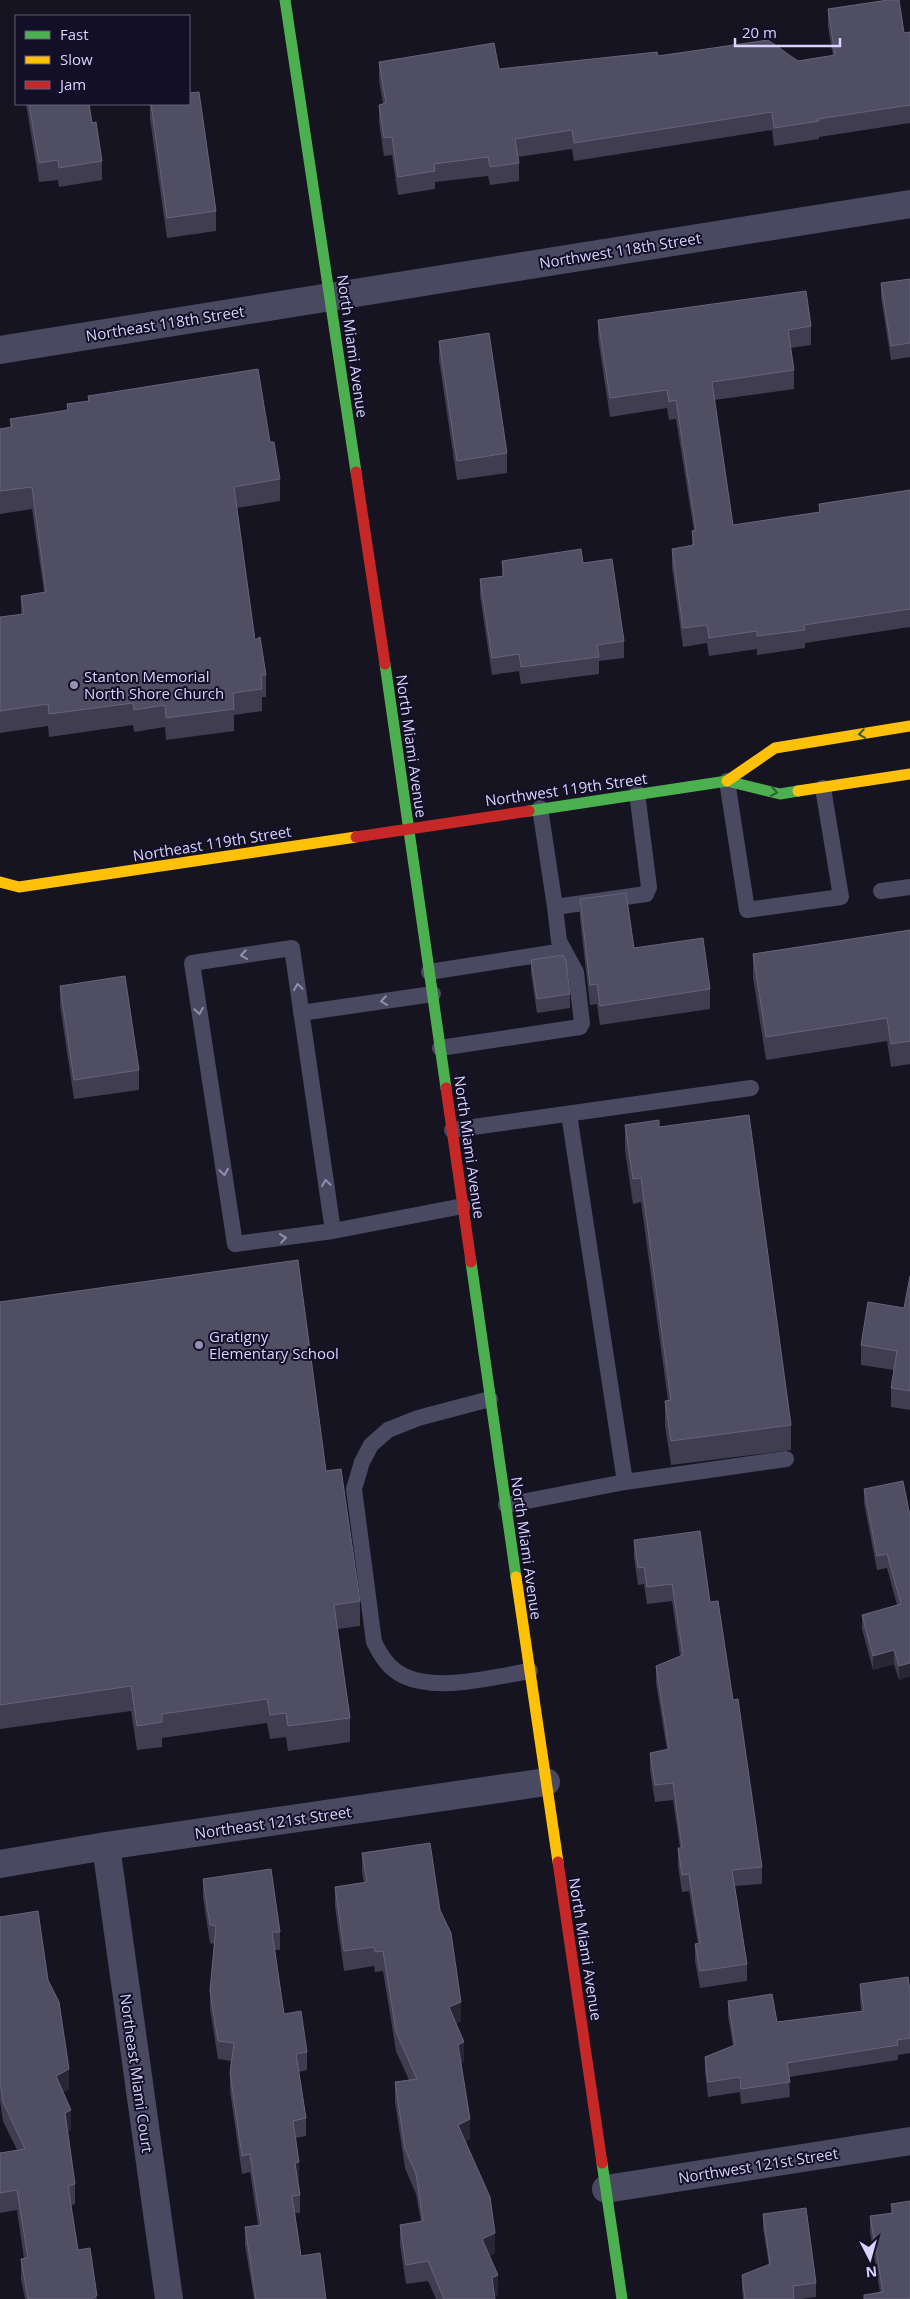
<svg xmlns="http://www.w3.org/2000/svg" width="910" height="2299" font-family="'Open Sans',sans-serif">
<rect width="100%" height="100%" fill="#161421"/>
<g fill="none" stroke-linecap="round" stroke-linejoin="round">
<!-- lane -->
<path stroke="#4a4962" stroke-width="16" d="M727 781 747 910 841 897 823 788
M540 808 555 907 646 894 649 887 637 793
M881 891 910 887
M429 972 564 951
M301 1013 433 994
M440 1048 580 1027 582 1023 576 972 559 941 555 907
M569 1114 625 1482
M452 1130 751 1088
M333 1231 292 948 192 963 235 1244 333 1231 463 1206
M490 1399 418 1418 388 1430 371 1445 362 1462 354 1489 374 1642C381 1656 389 1669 404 1676 438 1692 494 1677 530 1671
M506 1505 625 1482 786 1459"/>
<!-- street -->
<path stroke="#4a4962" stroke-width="28" d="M0 350 910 204
M106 1846 169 2299
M0 1864 106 1846 546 1782
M606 2189 910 2141"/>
<!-- fast -->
<path stroke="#4caf50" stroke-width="11" d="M285 0 356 472
M385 664 446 1088
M529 811 727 781 780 794 798 791
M471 1262 516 1577
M602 2163 622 2299"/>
<!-- slow -->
<path stroke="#ffc107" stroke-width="11" d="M727 781 775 748 910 726
M798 791 910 774
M0 882 19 887 356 837
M516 1577 558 1862"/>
<!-- jam -->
<path stroke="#c62828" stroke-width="11" d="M356 472 385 664
M356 837 529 811
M446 1088 471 1262
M558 1862 602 2163"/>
</g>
<!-- wall -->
<path fill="#403d50" d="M828 9 904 33 910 32V123L819 137V139L774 146 772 130 574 161 572 149 518 157 519 163V181L490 185 488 176 435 182V189L398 195 392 155 384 156 379 123V105L383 104 379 80V62L499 69 658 56 798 61 833 56 828 27Z
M26 104H89L92 123 102 161V180L59 187 58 180 39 182Z
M150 104H189L216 211V231L167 238 150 119Z
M910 279V357L891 360 881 297V283Z
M598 320 811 326V345L791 348 794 370V389L714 400 733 525 819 512V504L910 490V627L805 643V648L757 655V649L709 656 707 643 683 647 672 567V549L692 546V531H694L676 419 669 420 667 408 610 417 598 338Z
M439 341 507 453V473L457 480 439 360Z
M88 396 270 442 280 479V501L237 508 255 640 266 675V697H262V711L234 715V731L166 740 165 727 134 732 133 725 49 737 48 726 0 733V617L21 614V596L44 592 32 509 0 514V429L10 427V419L67 411V404L88 401Z
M502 561 583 563 624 641V658L599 661V674L521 684 519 671 492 675 480 596V579L502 576Z
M580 899 634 948 710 989V1009L600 1025 597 1004 590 1005 580 919Z
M910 930V1064L891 1067 887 1041 766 1060 753 977V954Z
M531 960 570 994V1008L537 1013 531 973Z
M60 986 139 1070V1090L74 1099 60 1005Z
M625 1125 659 1127 791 1425V1450L671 1465 665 1425V1401L668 1400 641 1202 633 1204 625 1150Z
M910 1276V1410L891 1407V1388L894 1370 861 1365V1345L904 1308Z
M0 1302 326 1471 360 1601V1626L337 1629 350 1718V1742L288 1751 286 1737 270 1739 267 1723 162 1738V1747L137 1750 131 1711 0 1729Z
M864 1489 910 1516V1676L899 1680 894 1664 873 1670 862 1629V1615L897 1605 887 1568 877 1570 864 1503Z
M634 1540 710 1602 733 1700 762 1867V1884L735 1886 747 1964V1981L700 1988 695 1961V1944H698L689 1891 682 1892 678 1866V1848H680L673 1800 655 1802 650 1770V1753L667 1750 656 1683V1666L680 1656 672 1601 647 1604 644 1584 638 1585 634 1557Z
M362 1853 440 1910 461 2021 456 2024 464 2062 461 2063 470 2139 465 2141 495 2253 489 2256 498 2295 495 2296V2299H436L428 2281 406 2284 400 2245V2225L421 2222 416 2194 405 2168 395 2102V2082L409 2080 396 2051 383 1971 375 1972 374 1966 344 1971 335 1906V1887L364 1883 362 1872Z
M203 1879 280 1932V1950H275L284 2014 307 2052V2070L299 2072 306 2118V2136L296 2138 299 2180H298L300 2195V2213H295L301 2256 326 2299H254L245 2245V2227L258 2225 250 2172 242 2174 230 2091V2073L231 2061 218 2059 210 2009V1991L214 1944 210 1943 203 1897Z
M0 1917 48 1980 69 2089 63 2092 71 2130 68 2132 75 2184V2204L71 2205 78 2250 97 2299H25L21 2279V2259H24L17 2210 0 2213V2153L17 2150 3 2121 0 2101Z
M860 1984 910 1990V2053L898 2055V2060L789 2077 790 2097 741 2104 740 2092 708 2097 705 2072V2057L733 2046 728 2016V2001L777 2022 861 2011 860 1999Z
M891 2204 910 2299H864V2295L880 2292 870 2232V2216L891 2213Z
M763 2214 816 2283V2297L801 2299H743L742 2289V2275L769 2265 763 2228Z"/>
<!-- shaded-wall -->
<path fill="#282635" d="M894 1650V1664L873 1670V1656Z
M910 1663V1676L899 1680V1666Z
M461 2002V2021L449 2027V2007Z
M464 2042V2062L458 2065V2045Z
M69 2069V2089L56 2095V2076Z
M71 2110V2130L65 2133V2113Z
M470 2119V2139L458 2144V2125Z
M299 2162V2180L295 2181V2163Z
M495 2233V2253L482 2259V2239Z
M498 2275V2295L492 2297V2278Z"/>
<!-- building -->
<path fill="#504e63" stroke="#66637b" d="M888 0H899L904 33 910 32V105L818 119 819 121 774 128 772 112 574 143 572 130 515 139 519 163 490 167 488 157 434 164 435 171 398 177 392 137 384 138 379 105 386 103 379 62 494 43 499 69 657 52 658 56 768 40 798 61 835 55 828 9Z
M199 92 216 211 167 218 151 104H189V93Z
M29 104H89L92 123 96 122 102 161 59 168 58 160 39 163Z
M910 279V343L891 346 881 283Z
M806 291 811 326 788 330 794 370 712 382 733 525 820 512 819 504 910 490V609L804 625 805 630 757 636V631L709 638 707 625 683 628 672 549 694 545 692 531 696 530 676 400 669 402 667 390 610 398 598 320Z
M489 333 507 453 457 461 439 341Z
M258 369 270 442H274L280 479 234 487 255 640 260 637 266 675H261L262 689 233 693 234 709 166 718 165 705 134 710 133 703 49 714 48 704 0 711V617L24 614 21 596 46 592 32 487 0 491V429L12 427 10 419 68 410 67 404 89 401 88 396Z
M581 549 583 563 612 559 624 641 597 645 599 657 521 667 519 654 492 658 480 579 504 576 502 561Z
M626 893 634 948 703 938 710 989 600 1006 597 984 590 985 580 899Z
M910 930V1041L891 1044 887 1018 766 1037 753 954Z
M563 955 566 961 570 994 537 999 531 960Z
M125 976 139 1070 74 1080 60 986Z
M749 1115 791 1425 671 1441 665 1401 671 1400 641 1178 633 1179 625 1125 659 1120V1127Z
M298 1260 326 1471 341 1469 360 1601 334 1605 350 1718 288 1726 286 1713 270 1715 267 1699 162 1714V1722L137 1726 131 1686 0 1705V1302Z
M910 1276V1391L891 1388 897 1351 861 1345 868 1302 904 1308Z
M903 1481 910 1516V1663L899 1666 894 1650 873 1656 862 1615 901 1604 887 1554 877 1556 864 1489Z
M700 1531 710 1602 718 1601 733 1700 738 1699 762 1867 732 1870 747 1964 700 1971 695 1944 700 1943 689 1874 682 1875 678 1848H682L673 1783 655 1785 650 1753 669 1749 656 1666 683 1655 672 1584 647 1587 644 1567 638 1568 634 1540Z
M430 1843 440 1910 451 1933 461 2002 449 2007 464 2042 458 2045 470 2119 458 2125 490 2197 495 2233 482 2239 498 2275 492 2278 495 2299H444L428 2261 406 2265 400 2225 423 2221 416 2174 405 2149 395 2082 417 2079 396 2032 383 1951 375 1952 374 1947 344 1951 335 1887 367 1882 362 1853Z
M271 1869 280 1932H272L284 2014 301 2011 307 2052 296 2054 306 2118 293 2121 299 2162 295 2163 300 2195 292 2196 301 2256 320 2253 326 2299H256L245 2227 261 2225 250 2154 242 2156 230 2073 234 2043 218 2041 210 1991 216 1926 210 1925 203 1879Z
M38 1911 48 1980 59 2002 69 2069 56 2076 71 2110 65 2113 75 2184 68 2186 78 2250 90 2248 97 2296 90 2299H28L21 2259 28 2258 17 2190 0 2193V2153L25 2149 3 2102 0 2081V1917Z
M908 1977 910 1990V2038L897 2040 898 2045 787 2063 790 2082 741 2089 740 2077 708 2082 705 2057 735 2045 728 2001 772 1994 777 2022 864 2011 860 1984Z
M910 2201V2299H864V2295L883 2292 870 2216 893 2213 891 2204Z
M806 2208 816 2283 793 2286 794 2299H745L742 2275 770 2264 763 2214Z"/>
<!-- one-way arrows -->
<defs><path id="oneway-chevron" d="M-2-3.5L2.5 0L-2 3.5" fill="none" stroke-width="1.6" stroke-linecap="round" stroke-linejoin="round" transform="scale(1.25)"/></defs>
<g stroke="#305f3b">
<use href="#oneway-chevron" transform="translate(862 734) rotate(171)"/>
<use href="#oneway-chevron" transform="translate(774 792) rotate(11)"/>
</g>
<g stroke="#928eb0">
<use href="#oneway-chevron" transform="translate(244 955) rotate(171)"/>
<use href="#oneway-chevron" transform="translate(298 987) rotate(-98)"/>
<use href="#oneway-chevron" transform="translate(384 1001) rotate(172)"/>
<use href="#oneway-chevron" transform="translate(199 1011) rotate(81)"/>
<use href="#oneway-chevron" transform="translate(224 1172) rotate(81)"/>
<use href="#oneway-chevron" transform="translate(326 1183) rotate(-98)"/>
<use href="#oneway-chevron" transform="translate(283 1238) rotate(-8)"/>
</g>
<!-- markers -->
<g fill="#9591b1" stroke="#130f26" stroke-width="2">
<circle cx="74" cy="685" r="5"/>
<circle cx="199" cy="1345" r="5"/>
</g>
<g text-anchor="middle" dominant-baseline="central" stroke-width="4" stroke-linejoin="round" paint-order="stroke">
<!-- street labels -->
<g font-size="15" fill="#d9d4ff" stroke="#130f26">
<text transform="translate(620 250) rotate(-9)">Northwest 118th Street</text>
<text transform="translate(165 323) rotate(-9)">Northeast 118th Street</text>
<text transform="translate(353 346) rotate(82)">North Miami Avenue</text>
<text transform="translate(412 746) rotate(82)">North Miami Avenue</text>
<text transform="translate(566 789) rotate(-8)">Northwest 119th Street</text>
<text transform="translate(212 843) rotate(-9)">Northeast 119th Street</text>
<text transform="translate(470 1147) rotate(82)">North Miami Avenue</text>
<text transform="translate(527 1548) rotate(82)">North Miami Avenue</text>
<text transform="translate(273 1822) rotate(-8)">Northeast 121st Street</text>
<text transform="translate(586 1949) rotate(81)">North Miami Avenue</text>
<text transform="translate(137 2073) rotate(82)">Northeast Miami Court</text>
<text transform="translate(758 2165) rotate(-9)">Northwest 121st Street</text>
</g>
<!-- poi labels -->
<g font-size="15" fill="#d9d4ff" stroke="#130f26" text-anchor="start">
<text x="84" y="676">Stanton Memorial<tspan x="84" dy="17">North Shore Church</tspan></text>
<text x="209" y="1336">Gratigny<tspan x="209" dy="17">Elementary School</tspan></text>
</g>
</g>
<!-- legend -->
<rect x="15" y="15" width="175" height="90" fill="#130f26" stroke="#625e7d"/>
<rect x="25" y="31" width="25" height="8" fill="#4caf50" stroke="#625e7d"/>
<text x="60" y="40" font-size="15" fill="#d9d4ff">Fast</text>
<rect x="25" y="56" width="25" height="8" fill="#ffc107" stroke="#625e7d"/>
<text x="60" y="65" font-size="15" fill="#d9d4ff">Slow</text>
<rect x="25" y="81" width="25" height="8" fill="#c62828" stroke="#625e7d"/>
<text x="60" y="90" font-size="15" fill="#d9d4ff">Jam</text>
<!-- north arrow -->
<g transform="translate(870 2259) rotate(174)" stroke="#130f26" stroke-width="4" paint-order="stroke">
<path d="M0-4L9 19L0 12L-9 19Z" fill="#d9d4ff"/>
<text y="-8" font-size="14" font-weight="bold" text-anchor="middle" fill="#d9d4ff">N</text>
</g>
<!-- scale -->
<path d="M735 38v8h105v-8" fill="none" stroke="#d9d4ff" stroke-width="2.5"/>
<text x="742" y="38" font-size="15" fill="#d9d4ff" stroke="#130f26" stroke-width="4" paint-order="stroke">20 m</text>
</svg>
